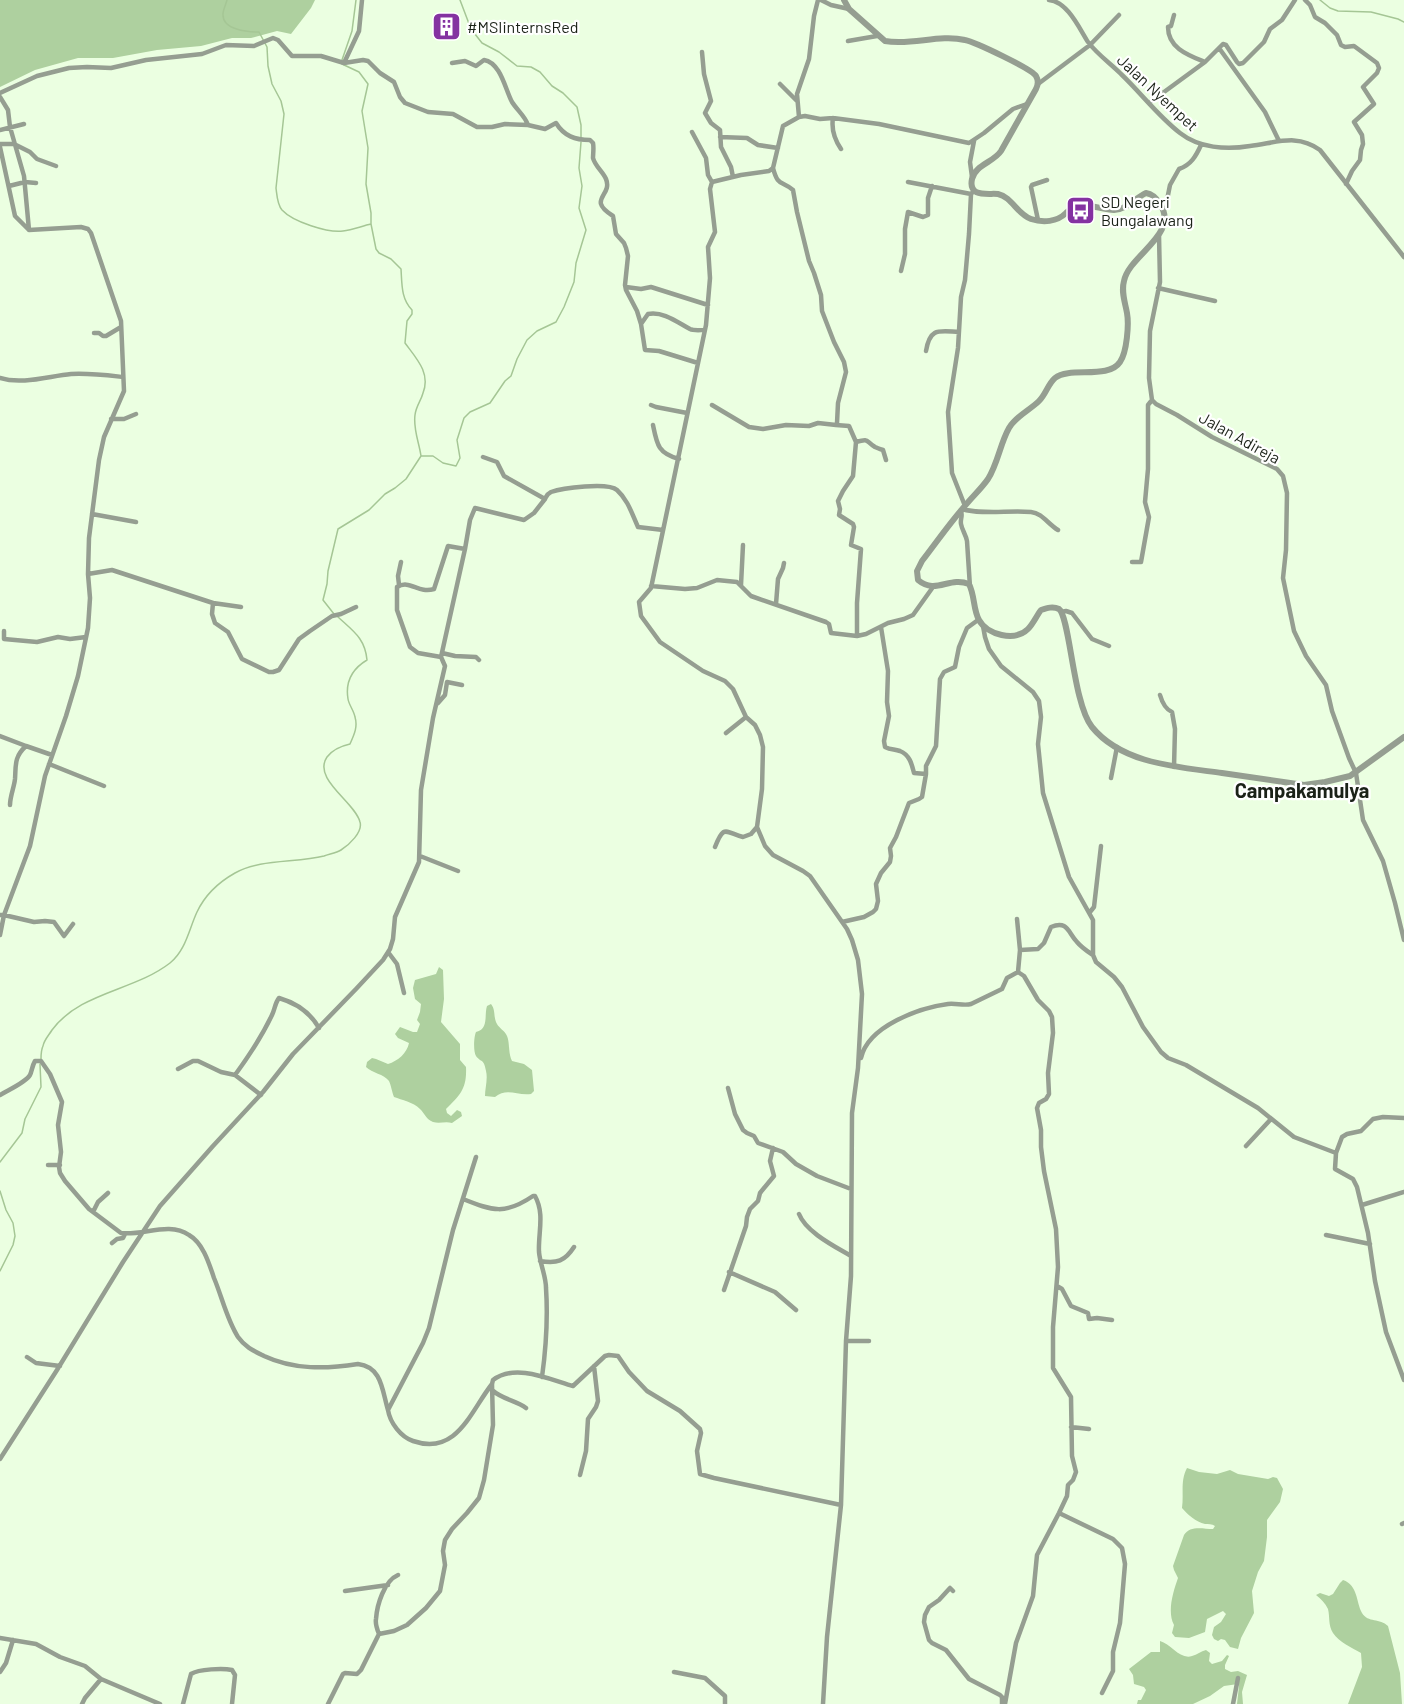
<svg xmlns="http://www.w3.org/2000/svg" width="1404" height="1704" font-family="Barlow,sans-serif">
<rect width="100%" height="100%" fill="#ebffe1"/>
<!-- forest -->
<path fill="#aed09f" d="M0 0H315L311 8 291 34 277 31 251 38H232L201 46 157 50 113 58H78L35 70 0 87Z
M439 967 443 970 444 999 441 1022 460 1044V1060L466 1067C467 1089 460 1095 446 1109L447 1113 451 1116 457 1110 461 1112 462 1116 452 1123C445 1121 440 1124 433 1122 426 1119 425 1114 420 1109 413 1102 402 1100 394 1097 392 1092 391 1085 389 1081 384 1074 372 1073 366 1067L367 1062 372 1058 376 1059 388 1064C398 1061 407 1053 409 1043L398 1038 395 1034 400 1027 413 1032H417L420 1024 417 1020 420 1012 421 1004 415 999 413 988 415 980 436 974Z
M491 1004C496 1010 493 1017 497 1024 499 1028 505 1031 507 1036 510 1043 508 1053 512 1061L524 1064 532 1070 534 1091 531 1094C517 1096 507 1087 495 1097L485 1096C485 1088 488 1079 486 1071 484 1058 481 1063 476 1056 473 1051 474 1036 476 1032 489 1029 484 1015 487 1006Z
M1187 1468 1199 1472 1217 1474 1230 1470 1238 1474 1268 1479 1273 1477 1277 1478 1283 1489 1280 1502 1267 1520V1537L1264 1561 1258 1572 1252 1591 1254 1613 1241 1638 1238 1649 1230 1647 1225 1640 1221 1639 1218 1641 1214 1639 1212 1635 1214 1627 1221 1622 1226 1614 1223 1611 1207 1619 1205 1632 1189 1638 1175 1637 1172 1633 1174 1625C1167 1612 1173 1592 1178 1578L1174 1570 1173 1566 1184 1535C1190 1525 1203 1529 1213 1529L1215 1526C1212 1524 1208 1524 1205 1524 1196 1522 1187 1514 1182 1508 1184 1494 1180 1481 1187 1468Z
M1343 1580C1358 1585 1356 1602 1362 1613 1368 1623 1380 1618 1388 1626L1400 1673 1402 1704H1348L1362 1667 1361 1653C1352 1648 1339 1642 1333 1633 1328 1625 1330 1617 1328 1609 1325 1603 1321 1599 1316 1595L1320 1593 1329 1596 1333 1594 1340 1583Z
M1160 1641C1171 1644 1180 1660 1192 1656 1197 1655 1201 1651 1206 1650L1210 1653 1209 1661 1212 1664 1222 1661 1227 1655 1229 1656 1225 1665V1669L1231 1672 1238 1671 1247 1675 1242 1692 1243 1704H1237L1239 1686 1238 1684 1224 1686 1210 1696 1193 1704H1137L1138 1700H1141L1146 1690 1144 1687 1134 1684 1133 1675 1129 1669 1151 1652H1160Z"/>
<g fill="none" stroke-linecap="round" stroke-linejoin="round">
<!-- stream -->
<path stroke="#a5c695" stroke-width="1.5" d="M227 0C226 4 223 10 223 14 222 30 248 32 259 32L267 47 268 66 272 84 281 101 284 114 276 188C277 195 277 204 282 210 293 222 328 233 343 231 352 230 362 226 371 224
M460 0 471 29 482 43 499 52 517 66 531 67 540 72 552 86 563 93 577 107 581 125V137
M1320 0 1330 8 1338 11 1371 12 1398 19 1404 22
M342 60 352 31 356 0
M421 456H433L443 463 456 466 460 458 457 440 464 418 470 412 490 403 505 381 511 376 517 359 527 340 537 331 556 322 564 307 574 282 576 263 586 230 579 208 582 186 579 168 581 142
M334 614 323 600 327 584 328 571 338 529 369 510 385 494 395 488 406 479 421 456C419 442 413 429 415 415 416 406 421 401 423 393 431 373 416 358 405 343L407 321 412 314V310C401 299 402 284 401 269L391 259 379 253 376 249 371 224V213L366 184 368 148 362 111 368 84 359 72 342 64
M41 1059C41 1055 41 1050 43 1046 44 1040 49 1035 52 1030 80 992 134 991 170 963 186 950 189 929 197 912 205 895 219 882 235 873 259 859 296 863 324 856 329 854 336 853 341 850 349 845 363 832 360 822 355 802 312 779 327 757 333 749 341 746 350 744 354 735 358 727 355 717 354 711 349 705 348 699 345 681 352 669 367 660 365 638 353 631 338 617
M0 1162 22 1133 25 1119 41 1087 40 1064
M0 1191 6 1210 13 1223 15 1236 13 1245 0 1271"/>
<!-- minor -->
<path stroke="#959e91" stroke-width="4.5" d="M821 0 831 5 849 9
M1049 0C1068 2 1079 28 1088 42 1097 54 1111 64 1121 74 1141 93 1158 116 1180 133 1199 148 1226 150 1250 146 1276 143 1297 133 1320 150L1404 257
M1305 0 1310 5 1315 17 1325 23 1337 35 1341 45 1345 47 1354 46 1377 63 1379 68 1377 73 1363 87 1374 104 1354 122 1362 135 1363 144 1361 150 1360 160 1352 171 1346 184
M1174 15 1171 26 1168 27C1168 48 1188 55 1205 62
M848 41 877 36
M1219 48 1265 112 1279 141
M702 52 704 74 711 101 705 113 711 123 720 130 721 147 731 167 733 177
M344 63 359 31 362 0
M452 63 465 61 476 66 484 60C501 63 505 89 512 102 517 110 525 116 528 125
M780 84 797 101
M1038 84 1090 45 1119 15
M0 93 37 76 69 68 87 67 111 68 146 60 202 54 226 45 254 46 273 38 278 40 292 56H321L344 63 363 60 368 61 380 73 394 82 400 97 405 103 428 112 453 114 477 127H492L505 124 528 125 545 129 556 123C564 136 575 140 590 140L593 143C594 148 593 154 593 158 595 166 603 172 606 179 613 196 586 199 613 216L616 234 624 243 626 248 628 256 625 285 626 290 637 311 641 324 648 314C663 311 677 322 690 329 694 331 700 330 705 330
M0 97 8 110 10 127 24 176 29 230
M1149 103 1205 62 1223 44 1226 45 1237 62 1239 64 1243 63 1264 42 1270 29 1282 20 1295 0
M799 117 797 94 809 59 814 16 818 0
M833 118C831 130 835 140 841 149
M0 130 24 124
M692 132 706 158 708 175 712 182 710 189 715 232 708 247 710 278 706 325 651 588 639 602 641 616 660 642 703 671 725 681 733 689 746 717 755 725 760 735 763 747 762 789 757 827 765 846 773 855 803 871 810 876 847 929 852 940 858 960 862 994 858 1068 852 1113 851 1276 846 1341 841 1505 827 1637 823 1704
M720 137 747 138 758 145 778 148
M0 144H14L30 152 37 159 56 166
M0 147 15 216 29 230 81 227 88 229 91 233 121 321 124 391 104 437 99 460 89 538 88 574 90 598 88 628 78 676 66 716 45 776 30 846 4 915 0 935
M972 177 970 162 974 141
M712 182 741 175 769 171 773 168
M908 182 971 194
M9 186 25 182 36 183
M1158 201 1167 200 1170 185 1179 169C1191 165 1196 156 1201 145
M1038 220 1031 187 1032 185 1047 180
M1159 235 1160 282 1150 331 1149 378 1152 400 1156 404 1177 415 1212 437 1277 469 1283 476 1287 493 1286 550 1283 578 1294 631 1306 656 1326 685 1332 711 1349 758 1356 773 1363 820 1383 861 1395 903 1404 940
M901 271 905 254V229L908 212 923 217 928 215V198L932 186
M626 287 641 289 651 287 708 305
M1158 288 1215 301
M641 324 645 350 659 351 698 363
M94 333H99L103 336H106L121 327
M926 351C930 327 939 331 959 332
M0 378C22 385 49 376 71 374 89 373 105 375 123 377
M651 405 656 407 687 413
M712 405 749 427 763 429 786 425 809 426 818 423 836 425 837 423 838 403 846 372 844 362 834 342 822 311 821 295 814 273 809 261 797 212 793 190C781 180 778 187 773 168L783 126 799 117 805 116 820 119 833 118 879 124 969 143 984 133 1013 109 1027 104
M111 419H124L136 414
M653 425C657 445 658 453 679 459
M836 425 849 426 856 442
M483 457 497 462 504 476 545 499C547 495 547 494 551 492 562 488 608 482 617 490 628 500 632 514 638 527L663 530
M965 506 952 473 948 412 958 348 961 297 965 280 969 234 971 194 974 191
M962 509C983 515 1009 510 1031 512 1042 513 1048 524 1058 530
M961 511C963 516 960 519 961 524 962 530 966 535 967 541L970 587
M92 514 136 522
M1132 562H1141L1149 517 1145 502 1148 469V405L1152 400
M88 574 112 570 213 603 212 614 215 623 228 632 242 659 269 672H273L279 670 299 639 310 631 332 616 341 614 356 607
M399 585 398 576 401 562
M741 585 743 545
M651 586 685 589 697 588 717 580 737 582 751 596 826 622 829 624 831 633 857 636 866 634 888 623 904 619 913 615 933 587
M213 603 241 607
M776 604 778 579 783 568 784 563
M1061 612 1066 611 1072 613 1092 639 1109 646
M983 626 985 637 989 649 1001 666 1033 692 1039 701 1041 717 1038 744 1043 793 1069 877 1093 920V955L1096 962 1114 977 1122 987 1143 1027 1161 1052 1168 1058 1186 1065 1258 1108 1294 1137 1336 1153 1335 1169 1353 1179 1357 1187 1368 1233 1375 1281 1386 1332 1404 1380
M881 627 888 671 887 702 889 716 884 741 885 747C891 750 894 749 900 751 910 755 912 765 914 773L926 774
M4 631V639L37 642 58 637 70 639 86 637
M857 636V603L861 549 851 545 854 527 853 524 839 515 840 509 838 501 843 491 853 476 856 442C870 438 865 441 875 447 877 448 880 449 883 450L886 460
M442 653 455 656 476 657 479 660
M441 657 465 549
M1160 695C1162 702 1165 709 1172 712L1175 729 1174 767
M438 703 445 695 447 682 462 685
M726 733 746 717
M0 736 26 746
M49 764 104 786
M1111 778 1117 747
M10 805C10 796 14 788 15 779 16 765 14 757 26 746L52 755
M715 847C724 824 725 832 743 837L751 834 757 827
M420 856 458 871
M1090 912 1094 907 1101 846
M0 915H4L34 922 45 921 54 922 64 936 73 924
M1017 919 1020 950 1018 972
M842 922 864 917 873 912 876 909 878 901 876 884 881 873 890 862 891 856 890 848 896 837 909 803 919 799 922 797 926 774V766L936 746 940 679 944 672 955 667 959 647 967 628 978 620
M1020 950 1038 949 1044 943 1051 927C1068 920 1068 933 1077 942 1082 948 1087 951 1093 955
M388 952 397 964 404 993
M861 1058C868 1026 919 1008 948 1004 956 1003 964 1006 971 1004L1002 989 1007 978 1018 972 1024 976 1038 1000 1049 1011 1052 1017 1053 1033 1048 1073 1049 1094 1046 1099 1039 1103 1037 1108 1041 1130V1147L1044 1171 1056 1229 1058 1267 1053 1327V1368L1071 1397 1072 1456 1076 1472 1073 1480 1068 1485 1067 1496 1059 1513 1037 1555 1033 1596 1016 1643 1005 1704
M178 1069 193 1061H198L221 1072 235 1075 261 1095
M235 1075C249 1056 262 1036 272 1015 275 1009 275 1003 279 998 296 1003 310 1012 319 1028
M728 1088 735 1114 743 1130 747 1133 754 1136 758 1143 783 1152 796 1164 817 1176 851 1189
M0 1095C8 1090 25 1083 30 1075 32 1071 32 1066 35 1061H41L50 1074 62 1102 58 1125 61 1152 59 1167 60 1173 65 1181 89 1209 121 1233C143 1236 169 1221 189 1235 203 1243 209 1263 214 1278 222 1297 227 1320 238 1337 245 1347 254 1351 264 1356 294 1370 326 1369 358 1364 382 1367 382 1390 388 1410
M1246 1146 1271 1119
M1336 1153 1342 1137 1347 1134 1361 1131 1373 1119 1383 1117 1404 1118
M476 1157 453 1230 429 1328 423 1343 388 1410C390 1423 401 1437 413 1441 457 1456 470 1412 492 1384
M48 1165H60
M463 1199C493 1211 505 1215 533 1196H535C545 1214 538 1233 539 1252 540 1264 546 1276 546 1288 548 1318 546 1348 542 1377
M1362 1205 1404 1192
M93 1212 98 1202 108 1193
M799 1214C806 1232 834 1246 851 1256
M1326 1235 1370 1244
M112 1243 117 1239 123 1238 125 1234
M540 1261C557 1264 565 1261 574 1247
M729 1272 775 1292 796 1310
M1057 1286 1062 1289 1071 1306 1088 1313 1089 1319 1097 1318 1112 1320
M724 1290 746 1226 747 1217 750 1209 758 1201 760 1193 774 1176 770 1161 773 1148
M846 1341H869
M27 1357 36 1363 60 1366
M492 1390C503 1400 516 1400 526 1408
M1071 1427 1089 1429
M0 1459 57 1370 123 1262 160 1206 213 1146 263 1092 293 1054 356 989 383 960 390 949 393 939 395 917 419 862 421 790 433 718 445 666 441 657 418 653 410 647 397 610V587C410 579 418 594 434 589L448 546 465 549 470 520 475 508 524 520 534 513 545 499
M580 1475 586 1451 588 1419 596 1407 598 1401 594 1366
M1059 1513 1113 1539 1122 1548 1125 1564 1120 1623 1113 1652V1671L1102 1693
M1402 1524 1404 1523
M345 1591 388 1585
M953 1591 950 1588 939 1600 929 1607 925 1615 924 1622 929 1640 932 1643 946 1650 969 1679 1000 1695 1002 1697V1704
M379 1634C377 1629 375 1624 376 1619 377 1605 384 1581 398 1575
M0 1638 36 1644 60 1657 85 1666 101 1679 160 1704
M0 1672 6 1663 13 1640
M674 1672 705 1678 725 1696V1704
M82 1704 85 1698 101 1679
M183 1704 191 1674C199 1669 223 1668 232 1670L235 1675 232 1704
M328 1704 343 1674 345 1673 357 1674 361 1670 379 1634 394 1631 407 1625 426 1608 440 1591 445 1565 443 1551 445 1540 452 1529 467 1513 479 1498 484 1480 493 1425 492 1384 493 1380C515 1363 549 1379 573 1386L605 1356 609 1355 618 1356 629 1372 647 1391 680 1411 700 1429 701 1433 697 1451 700 1474 714 1478 841 1505
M1233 1704 1238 1678"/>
<!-- tertiary -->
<path stroke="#959e91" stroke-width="6" d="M844 0 849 9 885 41C911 46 939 34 965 40 975 42 1032 69 1036 76 1039 81 1038 85 1036 89L1001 151C994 162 975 165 972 179 968 198 988 193 998 194 1012 197 1017 214 1031 219 1043 223 1057 222 1066 213 1070 210 1072 207 1077 206 1089 203 1102 210 1114 210 1128 209 1135 198 1146 193 1153 194 1157 199 1160 204 1180 234 1129 255 1124 281 1121 292 1125 302 1127 313 1129 324 1127 352 1120 362 1108 380 1070 366 1055 378 1048 384 1046 394 1039 401 1030 410 1016 416 1009 428 1000 444 998 463 988 479 981 489 972 497 964 507 949 524 936 543 922 561L917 571 918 580C936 595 949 576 969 584 975 596 973 609 979 620 987 635 1015 642 1028 629 1033 624 1037 615 1041 610 1047 608 1053 606 1059 609 1070 617 1073 704 1092 727 1122 764 1178 767 1222 773 1249 777 1276 781 1304 785L1325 782 1350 776 1404 737"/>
</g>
<!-- icons -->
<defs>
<symbol id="building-square" viewBox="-11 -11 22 22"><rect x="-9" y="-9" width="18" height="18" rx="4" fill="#8432a1" stroke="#fff"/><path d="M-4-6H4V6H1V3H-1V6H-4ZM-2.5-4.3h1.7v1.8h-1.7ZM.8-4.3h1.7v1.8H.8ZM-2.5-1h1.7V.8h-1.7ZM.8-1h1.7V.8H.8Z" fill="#fff"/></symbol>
<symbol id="bus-square" viewBox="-11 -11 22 22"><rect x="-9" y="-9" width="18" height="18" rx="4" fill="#8432a1" stroke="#fff"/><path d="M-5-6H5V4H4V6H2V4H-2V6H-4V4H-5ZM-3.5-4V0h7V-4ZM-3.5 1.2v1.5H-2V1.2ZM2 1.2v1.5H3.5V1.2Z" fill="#fff"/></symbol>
</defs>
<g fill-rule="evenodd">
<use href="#building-square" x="430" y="10" width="33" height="33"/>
<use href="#bus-square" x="1064" y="194" width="33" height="33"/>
</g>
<g text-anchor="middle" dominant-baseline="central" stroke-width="4.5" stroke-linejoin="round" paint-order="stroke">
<!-- poi labels -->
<g font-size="16" fill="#1b2218" stroke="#fff" text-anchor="start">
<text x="467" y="26">#MSIinternsRed</text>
<text x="1101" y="201">SD Negeri<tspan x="1101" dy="18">Bungalawang</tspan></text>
</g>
<!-- street labels -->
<g font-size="16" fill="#1b2218" stroke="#fff">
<text transform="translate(1158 92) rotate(43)">Jalan Nyempet</text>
<text transform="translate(1240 437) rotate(29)">Jalan Adireja</text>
</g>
<!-- quarter labels -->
<g font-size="20" font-weight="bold" fill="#1b2218" stroke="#fff">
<text x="1302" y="790">Campakamulya</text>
</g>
</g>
</svg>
